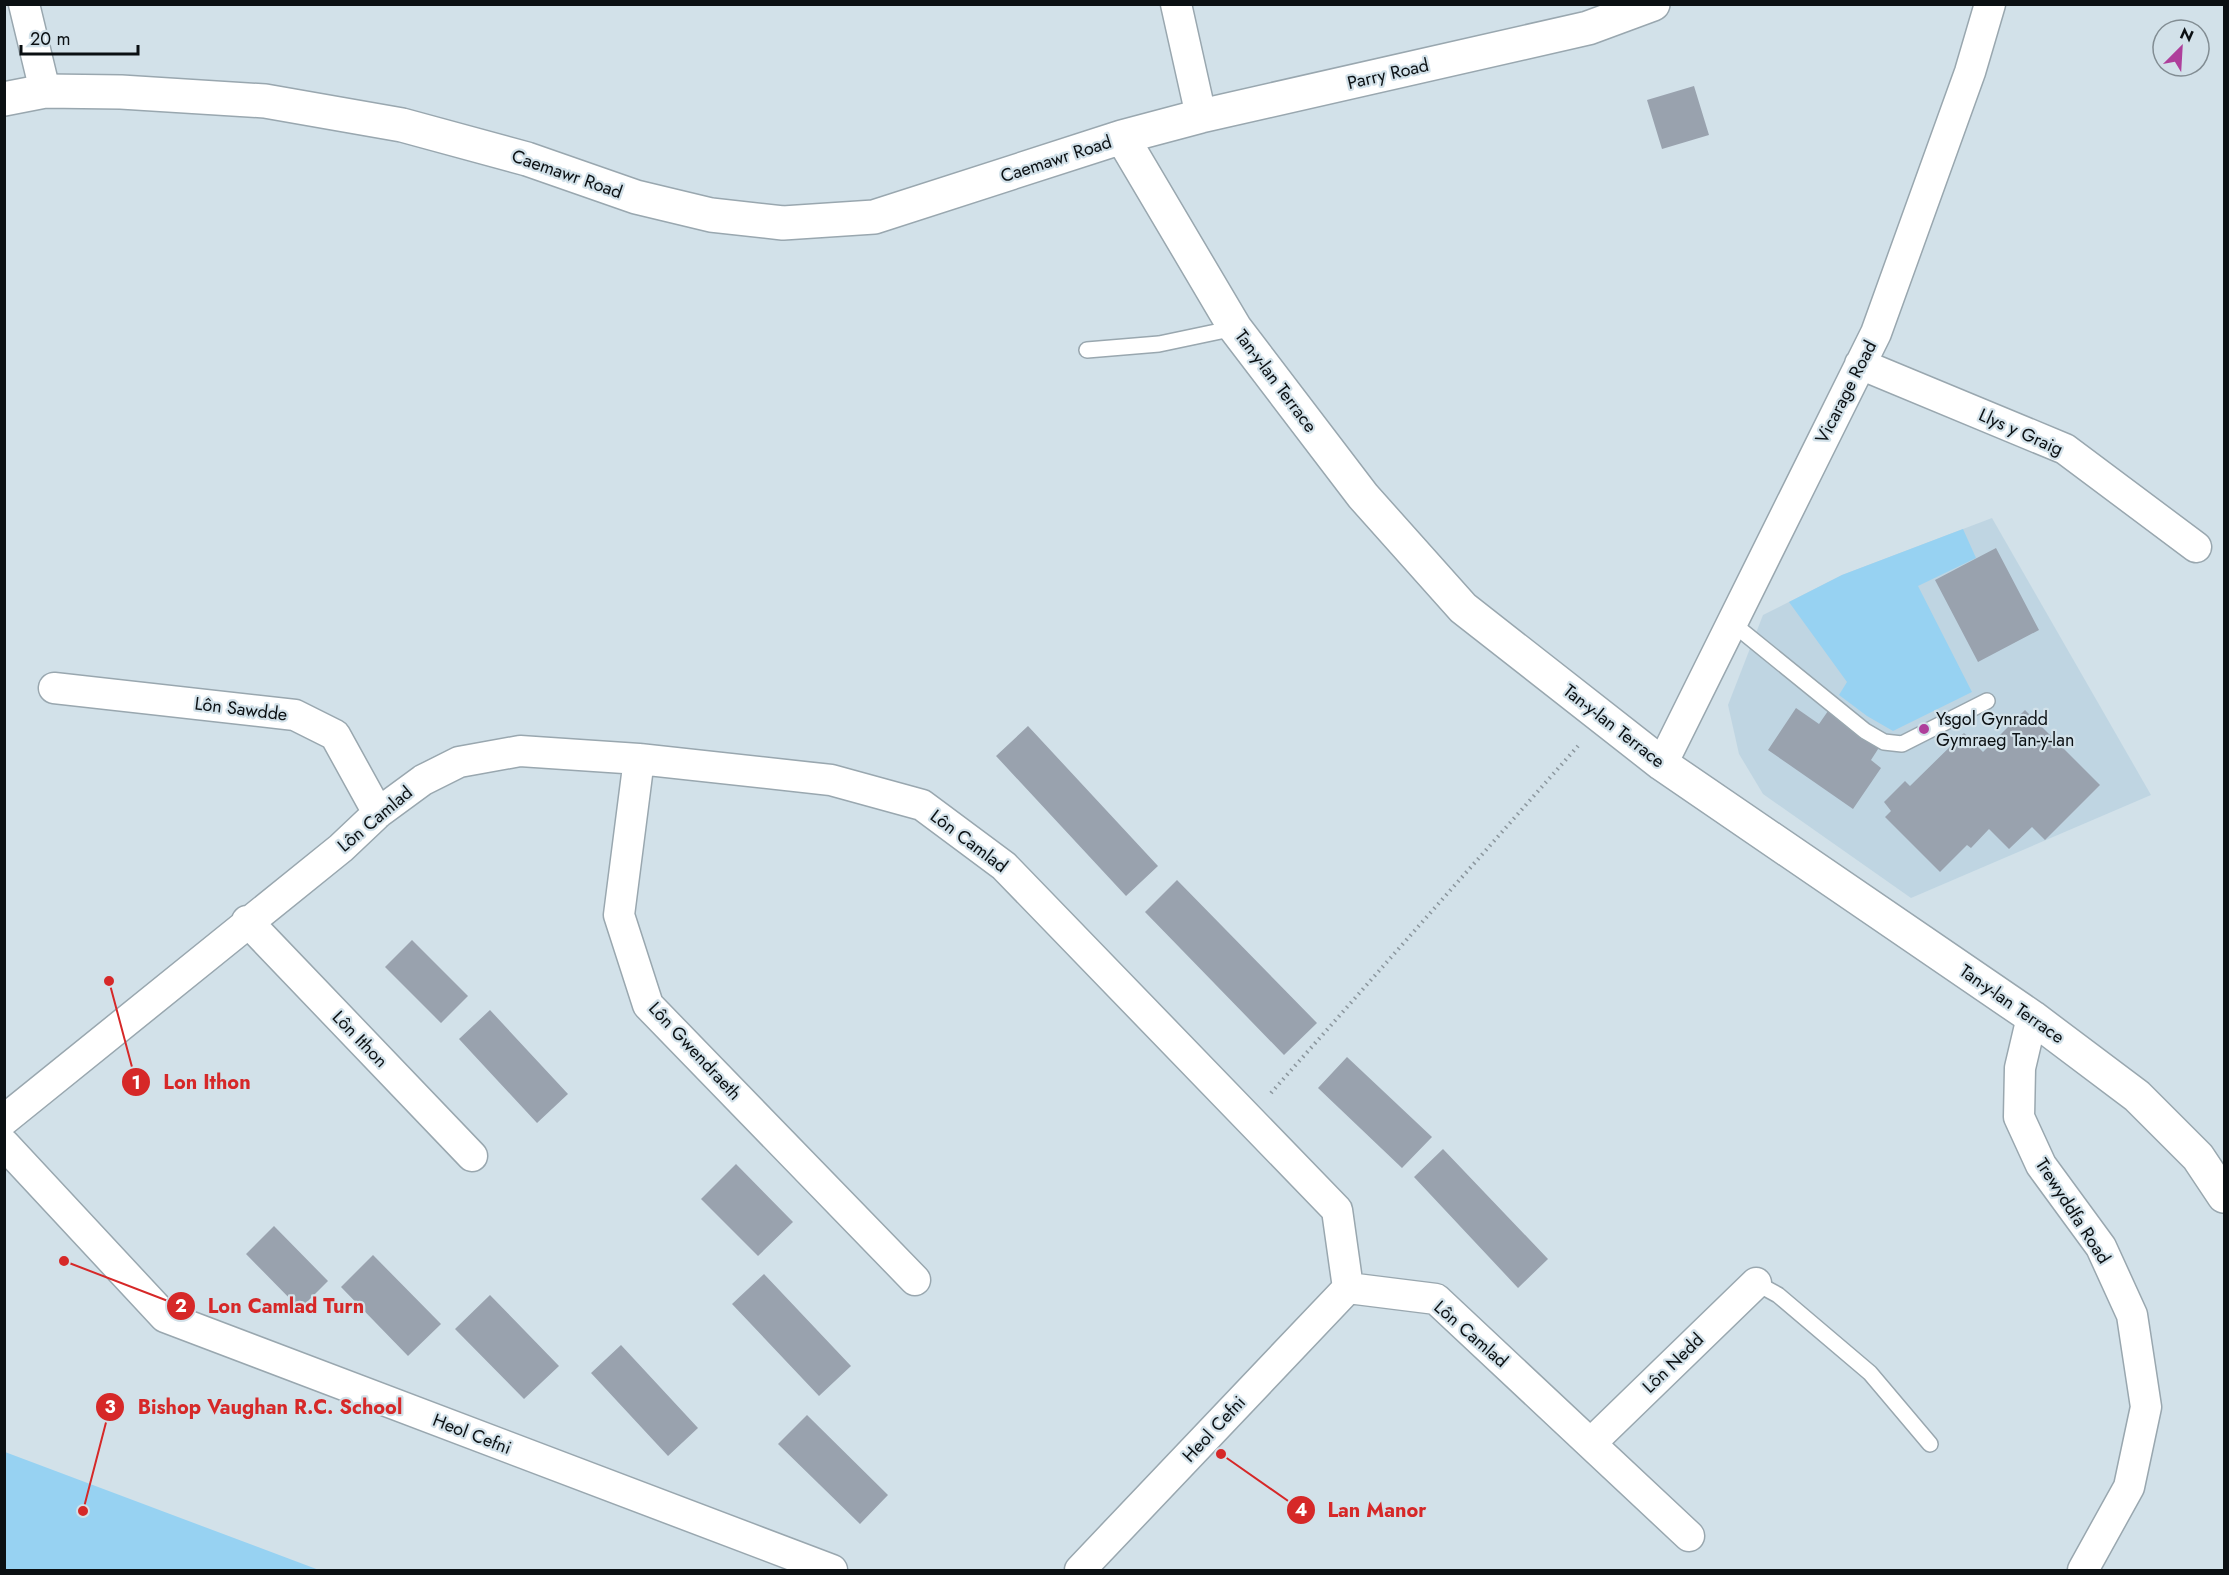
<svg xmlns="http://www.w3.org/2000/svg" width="2229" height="1575" font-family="Jost,sans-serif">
<rect width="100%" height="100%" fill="#d2e1e9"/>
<!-- built -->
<path fill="#bfd5e2" d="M1992 518 2151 795 1911 898 1763 794 1739 754 1728 705 1763 615 1842 575Z"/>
<!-- green -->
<path fill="#97d2f2" d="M1963 529 1976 558 1918 586 1972 692 1893 731 1867 716 1839 695 1847 682 1789 602 1842 575Z
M5 1452 319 1570H5Z"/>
<!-- building -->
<path fill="#99a2ae" d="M1694 86 1709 135 1662 149 1647 100Z
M1996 548 2039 630 1978 662 1935 580Z
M1796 708 1819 724 1828 711 1880 746 1871 760 1881 768 1853 809 1768 750Z
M2025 710 2100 785 2045 840 2032 827 2009 849 1989 829 1971 848 1967 845 1940 872 1885 817 1891 811 1884 802 1905 781 1910 786 1964 733 1983 752Z
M1028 726 1158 866 1126 896 996 756Z
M1177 880 1317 1023 1284 1055 1145 912Z
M412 940 468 996 441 1023 385 967Z
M490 1010 568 1094 537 1123 459 1039Z
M1347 1057 1432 1137 1402 1168 1318 1088Z
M1443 1149 1548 1259 1518 1288 1414 1177Z
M736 1164 793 1222 758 1256 701 1199Z
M274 1226 328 1281 300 1309 246 1254Z
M373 1255 441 1324 408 1356 341 1287Z
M764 1274 851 1366 819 1396 732 1304Z
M490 1295 559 1366 524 1399 455 1329Z
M621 1345 698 1428 668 1456 591 1373Z
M807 1415 888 1495 860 1524 778 1444Z"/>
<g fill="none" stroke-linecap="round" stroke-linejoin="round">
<defs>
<path id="lane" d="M1087 350 1159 344 1235 328
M1732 623 1865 731 1884 742 1902 744 1987 701
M1756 1283 1778 1295 1870 1373 1930 1444"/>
<path id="street" d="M24 4 45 91
M1176 4 1201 116
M1860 364 2065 449 2196 547
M54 688 295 715 335 735 378 813
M639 759 619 915 648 1005 915 1280
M1662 764 1876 333 1970 72 1990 4
M247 921 472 1156
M2032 1017 2020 1068 2019 1117 2041 1165 2101 1247 2132 1315 2146 1407 2129 1487 2083 1570
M4 1120 341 848 378 813 423 780 459 762 520 751 639 759 831 780 922 805 1004 866 1337 1210 1348 1288
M4 1144 165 1317 832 1570
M1348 1288 1436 1299 1689 1536
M1591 1443 1756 1283
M1080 1570 1348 1288"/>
<path id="secondary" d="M4 99 45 91 121 92 265 101 402 125 527 159 636 197 711 215 783 223 874 217 1122 137 1201 116 1588 28 1653 4
M1122 137 1235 328 1363 496 1463 608 1662 764 2032 1017 2137 1096 2198 1157 2224 1196"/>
</defs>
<!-- lane casing -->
<use href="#lane" stroke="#99a7af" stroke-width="18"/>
<!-- street casing -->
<use href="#street" stroke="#99a7af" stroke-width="33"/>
<!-- secondary casing -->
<use href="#secondary" stroke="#99a7af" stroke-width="36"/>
<!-- path -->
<path stroke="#8b969d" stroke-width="4" stroke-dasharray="1.5 4.5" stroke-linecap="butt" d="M1271 1093 1578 746"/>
<!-- lane -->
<use href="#lane" stroke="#fff" stroke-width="15"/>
<!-- street -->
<use href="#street" stroke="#fff" stroke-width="30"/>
<!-- secondary -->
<use href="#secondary" stroke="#fff" stroke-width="33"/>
</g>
<!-- markers -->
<circle fill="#ae3f9b" stroke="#d2e1e9" stroke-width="2" cx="1924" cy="729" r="6"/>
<g text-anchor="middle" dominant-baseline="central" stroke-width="4.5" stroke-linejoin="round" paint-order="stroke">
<!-- street labels -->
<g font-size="18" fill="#0b1013" stroke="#d2e1e9">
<text transform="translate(1388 74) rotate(-13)">Parry Road</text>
<text transform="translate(1056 159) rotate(-18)">Caemawr Road</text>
<text transform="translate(567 174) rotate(19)">Caemawr Road</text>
<text transform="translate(1276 381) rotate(53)">Tan-y-lan Terrace</text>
<text transform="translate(1846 392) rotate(-63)">Vicarage Road</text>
<text transform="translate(2021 432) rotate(24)">Llys y Graig</text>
<text transform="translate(241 709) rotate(7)">Lôn Sawdde</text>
<text transform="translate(1614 726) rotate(38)">Tan-y-lan Terrace</text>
<text transform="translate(375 819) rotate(-40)">Lôn Camlad</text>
<text transform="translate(969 841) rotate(37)">Lôn Camlad</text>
<text transform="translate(2012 1004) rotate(35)">Tan-y-lan Terrace</text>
<text transform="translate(360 1039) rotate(46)">Lôn Ithon</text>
<text transform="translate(695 1051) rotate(47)">Lôn Gwendraeth</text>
<text transform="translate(2073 1211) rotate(57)">Trewyddfa Road</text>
<text transform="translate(1471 1334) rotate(41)">Lôn Camlad</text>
<text transform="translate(1673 1363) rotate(-44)">Lôn Nedd</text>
<text transform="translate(1214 1429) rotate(-47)">Heol Cefni</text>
<text transform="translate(472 1434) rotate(21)">Heol Cefni</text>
</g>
<!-- poi labels -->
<g font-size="18" fill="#0b1013" stroke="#d2e1e9" text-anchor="start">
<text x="1936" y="719">Ysgol Gynradd<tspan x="1936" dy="21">Gymraeg Tan-y-lan</tspan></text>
</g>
</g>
<!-- callouts -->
<path fill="none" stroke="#d62828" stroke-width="2" d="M109 981L136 1082M64 1261L181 1306M83 1511L110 1407M1221 1454L1301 1510"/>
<g fill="#d62828" stroke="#d2e1e9" stroke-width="2">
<circle cx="109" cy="981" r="6"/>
<circle cx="64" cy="1261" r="6"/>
<circle cx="83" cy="1511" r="6"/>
<circle cx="1221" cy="1454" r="6"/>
<circle cx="136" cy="1082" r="15"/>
<circle cx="181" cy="1306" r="15"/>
<circle cx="110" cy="1407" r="15"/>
<circle cx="1301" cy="1510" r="15"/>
</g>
<g font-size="18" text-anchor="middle" font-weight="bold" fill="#fff">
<text x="136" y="1089">1</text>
<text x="181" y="1312">2</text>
<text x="110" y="1413">3</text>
<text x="1301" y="1516">4</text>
</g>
<g font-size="20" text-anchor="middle" font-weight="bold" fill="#d62828" stroke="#d2e1e9" stroke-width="4.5" stroke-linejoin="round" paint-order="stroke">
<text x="207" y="1089">Lon Ithon</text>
<text x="286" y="1313">Lon Camlad Turn</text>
<text x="270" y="1414">Bishop Vaughan R.C. School</text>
<text x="1377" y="1517">Lan Manor</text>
</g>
<!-- border -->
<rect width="2229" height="1575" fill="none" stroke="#0b1013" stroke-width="12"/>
<!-- north arrow -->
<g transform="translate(2181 48) rotate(24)"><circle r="28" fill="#d2e1e9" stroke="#828d93" stroke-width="1.5"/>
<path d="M0-4.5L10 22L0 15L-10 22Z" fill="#ae3f9b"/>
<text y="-9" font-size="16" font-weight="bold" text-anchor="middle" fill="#0b1013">N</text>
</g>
<!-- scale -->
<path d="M21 45v9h117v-9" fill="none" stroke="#0b1013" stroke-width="3"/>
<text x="30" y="45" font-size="18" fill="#0b1013" stroke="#d2e1e9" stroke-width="4.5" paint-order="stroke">20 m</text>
</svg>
